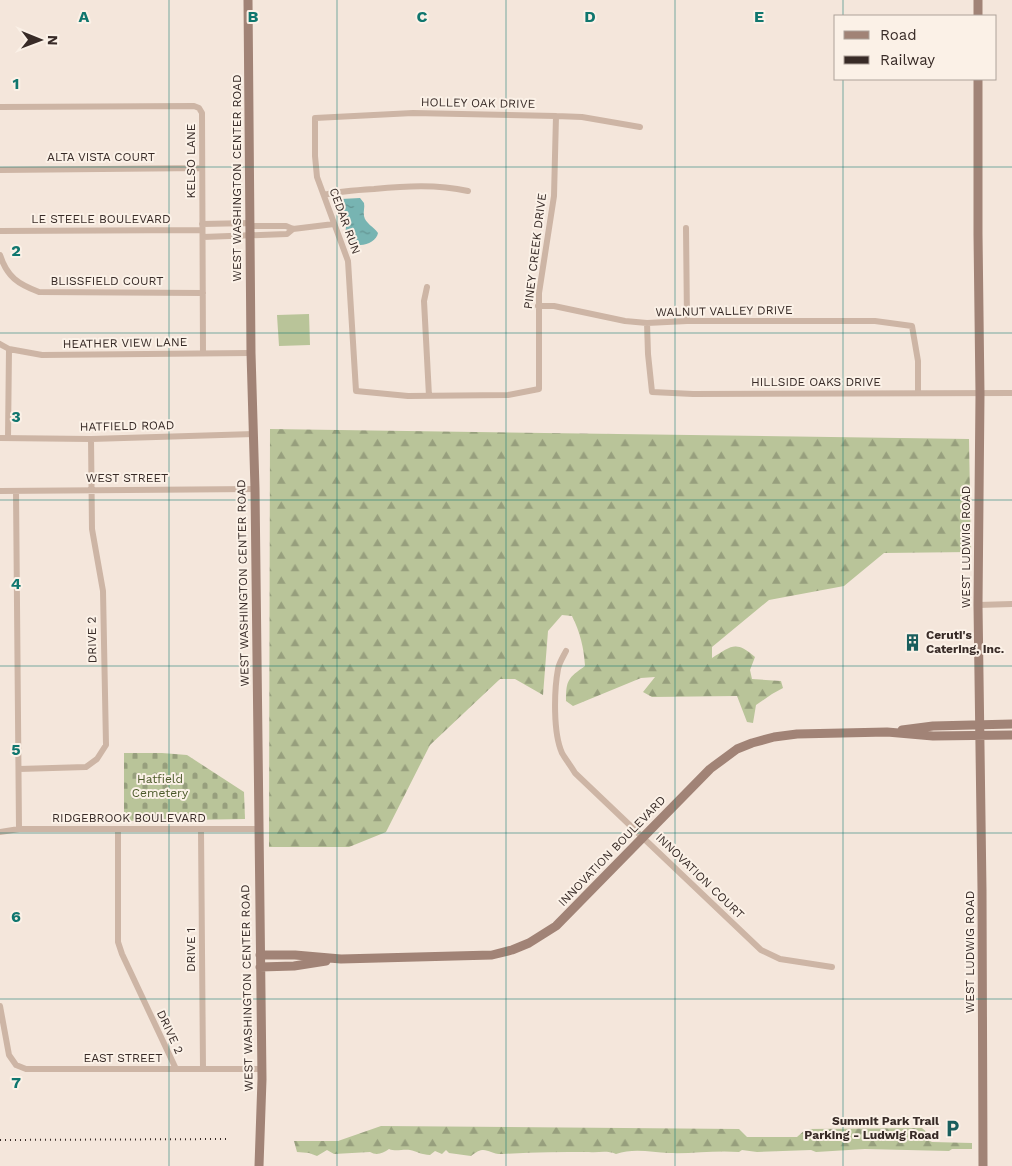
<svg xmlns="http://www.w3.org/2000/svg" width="1012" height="1166" font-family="'Work Sans',sans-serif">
<defs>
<pattern id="forest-firs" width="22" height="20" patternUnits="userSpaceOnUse" patternTransform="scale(1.25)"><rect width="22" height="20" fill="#b9c499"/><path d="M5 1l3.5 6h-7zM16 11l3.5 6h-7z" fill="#979f7d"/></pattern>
<pattern id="cemetery-stones" width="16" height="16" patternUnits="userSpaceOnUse" patternTransform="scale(1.25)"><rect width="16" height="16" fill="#b9c499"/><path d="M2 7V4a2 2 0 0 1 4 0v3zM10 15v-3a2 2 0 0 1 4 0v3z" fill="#979f7d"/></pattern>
<pattern id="water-ripples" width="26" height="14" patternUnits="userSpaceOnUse" patternTransform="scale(1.25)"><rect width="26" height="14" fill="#77b4b2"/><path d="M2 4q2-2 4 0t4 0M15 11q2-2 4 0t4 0" fill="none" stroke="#639391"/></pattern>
</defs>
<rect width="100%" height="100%" fill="#f4e6db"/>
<!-- grass -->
<path fill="#b9c499" d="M309 314 310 345 279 346 277 315Z"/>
<!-- forest -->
<path fill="url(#forest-firs)" d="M270 429 969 439 971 552 884 553 844 586 769 600 712 647V658C731 646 736 640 755 657L750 670 752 679 781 681 783 688 772 694 756 705 753 723 747 722 737 696 652 697 643 692 655 677 641 678 573 706 566 701C566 680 568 678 585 666 584 648 580 632 572 616L562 615 548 631 543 695 515 679H500L430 745 386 832 349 847H269Z
M381 1126 739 1129 747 1137H797L806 1129 922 1128 930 1135 928 1140 932 1142 972 1143V1149H952L949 1151 865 1149 816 1152 811 1150 757 1152 742 1150 739 1152C715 1150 692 1154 669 1153 651 1152 633 1148 616 1154 606 1150 599 1153 589 1152 560 1152 532 1152 503 1154 488 1155 486 1143 471 1156L449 1153 446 1150 442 1154 435 1151 430 1155C422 1155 416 1151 410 1150 402 1149 396 1152 389 1149 383 1153 377 1156 370 1152L334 1154 327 1150 317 1156 309 1153 297 1152 294 1141H338Z"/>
<!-- cemetery -->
<path fill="url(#cemetery-stones)" d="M124 753H162L187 755 244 792 245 819 124 821Z"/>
<!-- water -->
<path fill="url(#water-ripples)" d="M360 198 364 203C365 207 363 212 364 216 365 223 374 227 378 233 376 245 351 252 346 234 345 229 347 224 347 218L339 210 337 205 341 199Z"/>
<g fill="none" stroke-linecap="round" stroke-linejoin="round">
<!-- street -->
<path stroke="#cdb5a5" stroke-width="6" d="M0 107 194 106 199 108 202 113 203 353
M556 116 554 196 539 293V389L508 395 408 396 356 391 348 261 317 177 315 156V118L413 113 556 116 582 117 640 127
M0 170 202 168
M324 195C340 191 357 190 374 189 405 186 437 184 468 191
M202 224 251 223
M251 226H286L293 229 334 224
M686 228 687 321
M0 231 202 230
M203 237 287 234 293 229
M0 255C7 277 18 284 39 292L203 293
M427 287 424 301 429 396
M538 306H554L625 321 647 323 687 321H875L912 326 918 361V393
M647 323 648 354 652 392 693 394 1012 393
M0 344 9 349 42 355 251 353
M0 438 91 439 254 434
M8 438 9 349
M0 491 255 489
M16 491 19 829
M978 605 1012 604
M566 651C563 657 559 663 558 669 554 691 553 733 562 753 566 760 571 766 575 773L761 950 780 959 832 967
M19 769 86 767 97 759 106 745 103 591 92 529 91 439
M118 829V942L122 954 176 1069
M201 830 203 1069
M0 832 19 829H258
M0 1006 9 1055 16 1065 26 1069H261"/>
<!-- secondary -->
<path stroke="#a18376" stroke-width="9" d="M248 0 251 353 255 489 262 1079 259 1166
M978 0V16
M978 79V234L980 394 978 605 982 890 983 1166
M902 730 933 726 1012 724
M260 955H295L341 959 492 955 512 950 529 943 556 926 710 769 737 749 752 743 774 737 797 734 887 732 933 736 1012 735
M260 967 294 966 326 961"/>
<!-- rail -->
<path stroke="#382b27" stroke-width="2" stroke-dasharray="1 4" stroke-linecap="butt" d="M0 1140 227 1139"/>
</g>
<!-- grid -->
<path fill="none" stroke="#0f766e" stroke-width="1" stroke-opacity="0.55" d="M169 0V1166M337 0V1166M506 0V1166M675 0V1166M843 0V16M843 79V1166M0 167H1012M0 333H1012M0 500H1012M0 666H1012M0 833H1012M0 999H1012"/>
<!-- icons -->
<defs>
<symbol id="building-bare" viewBox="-9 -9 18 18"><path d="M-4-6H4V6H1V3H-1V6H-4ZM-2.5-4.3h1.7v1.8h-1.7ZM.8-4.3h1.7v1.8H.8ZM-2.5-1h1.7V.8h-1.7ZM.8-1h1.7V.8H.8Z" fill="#195e5d" stroke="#fbf1e7" stroke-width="2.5" paint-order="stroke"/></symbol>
<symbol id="parking-bare" viewBox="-9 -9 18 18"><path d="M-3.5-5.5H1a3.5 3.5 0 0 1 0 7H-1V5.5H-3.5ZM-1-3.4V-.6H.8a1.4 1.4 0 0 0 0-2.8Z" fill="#195e5d" stroke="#fbf1e7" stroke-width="2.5" paint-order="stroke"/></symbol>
</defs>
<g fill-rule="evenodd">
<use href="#building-bare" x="900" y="630" width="25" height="25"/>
<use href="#parking-bare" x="940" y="1116" width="25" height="25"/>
</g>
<g text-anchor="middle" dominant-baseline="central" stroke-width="4" stroke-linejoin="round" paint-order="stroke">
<!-- street labels -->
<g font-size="12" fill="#382b27" stroke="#fbf1e7">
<text transform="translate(478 103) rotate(1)">HOLLEY OAK DRIVE</text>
<text x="101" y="157">ALTA VISTA COURT</text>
<text transform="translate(191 161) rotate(-90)">KELSO LANE</text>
<text transform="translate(237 178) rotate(-90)">WEST WASHINGTON CENTER ROAD</text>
<text x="101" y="219">LE STEELE BOULEVARD</text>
<text transform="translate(345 221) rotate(70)">CEDAR RUN</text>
<text transform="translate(535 251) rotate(-83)">PINEY CREEK DRIVE</text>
<text x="107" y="281">BLISSFIELD COURT</text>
<text transform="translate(724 311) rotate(-1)">WALNUT VALLEY DRIVE</text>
<text transform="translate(125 343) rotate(-1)">HEATHER VIEW LANE</text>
<text x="816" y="382">HILLSIDE OAKS DRIVE</text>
<text transform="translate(127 426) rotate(-1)">HATFIELD ROAD</text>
<text x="127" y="478">WEST STREET</text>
<text transform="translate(966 547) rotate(-90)">WEST LUDWIG ROAD</text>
<text transform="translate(243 583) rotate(-91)">WEST WASHINGTON CENTER ROAD</text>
<text transform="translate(92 640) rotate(-91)">DRIVE 2</text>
<text x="129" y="818">RIDGEBROOK BOULEVARD</text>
<text transform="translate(612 851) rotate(-46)">INNOVATION BOULEVARD</text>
<text transform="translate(700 876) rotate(44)">INNOVATION COURT</text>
<text transform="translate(191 950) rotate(-90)">DRIVE 1</text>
<text transform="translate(970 952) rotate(-90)">WEST LUDWIG ROAD</text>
<text transform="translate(247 988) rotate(-91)">WEST WASHINGTON CENTER ROAD</text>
<text transform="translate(170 1032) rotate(65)">DRIVE 2</text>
<text x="123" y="1058">EAST STREET</text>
</g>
<!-- poi labels -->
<g font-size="12" font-weight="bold" fill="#382b27" stroke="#fbf1e7" text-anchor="start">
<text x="926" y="635">Ceruti's<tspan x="926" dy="14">Catering, Inc.</tspan></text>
<text x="939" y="1121" text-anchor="end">Summit Park Trail<tspan x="939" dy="14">Parking - Ludwig Road</tspan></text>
</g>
<!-- park labels -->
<g font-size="12" fill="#4b5929" stroke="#fbf1e7">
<text x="160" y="779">Hatfield<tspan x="160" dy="14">Cemetery</tspan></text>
</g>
</g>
<g font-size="16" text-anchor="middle" font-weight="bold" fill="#0f766e" stroke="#fbf1e7" stroke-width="4" stroke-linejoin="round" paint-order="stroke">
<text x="84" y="22">A</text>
<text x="253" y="22">B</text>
<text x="422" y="22">C</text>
<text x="590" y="22">D</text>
<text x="759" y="22">E</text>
<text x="16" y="89">1</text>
<text x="16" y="256">2</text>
<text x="16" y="422">3</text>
<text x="16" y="589">4</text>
<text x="16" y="755">5</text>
<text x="16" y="922">6</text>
<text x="16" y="1088">7</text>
</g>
<!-- legend -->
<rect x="834" y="15" width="162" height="65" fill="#fbf1e7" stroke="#ada29a"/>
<rect x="844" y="31" width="25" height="8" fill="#a18376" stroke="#ada29a"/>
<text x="880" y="40" font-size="15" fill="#382b27">Road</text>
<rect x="844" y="56" width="25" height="8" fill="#382b27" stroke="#ada29a"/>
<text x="880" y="65" font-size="15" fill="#382b27">Railway</text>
<!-- north arrow -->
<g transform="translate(40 40) rotate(91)" stroke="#fbf1e7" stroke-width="4" paint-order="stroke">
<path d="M0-4L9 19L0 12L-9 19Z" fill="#382b27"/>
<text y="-8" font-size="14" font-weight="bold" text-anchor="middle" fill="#382b27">N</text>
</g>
</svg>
